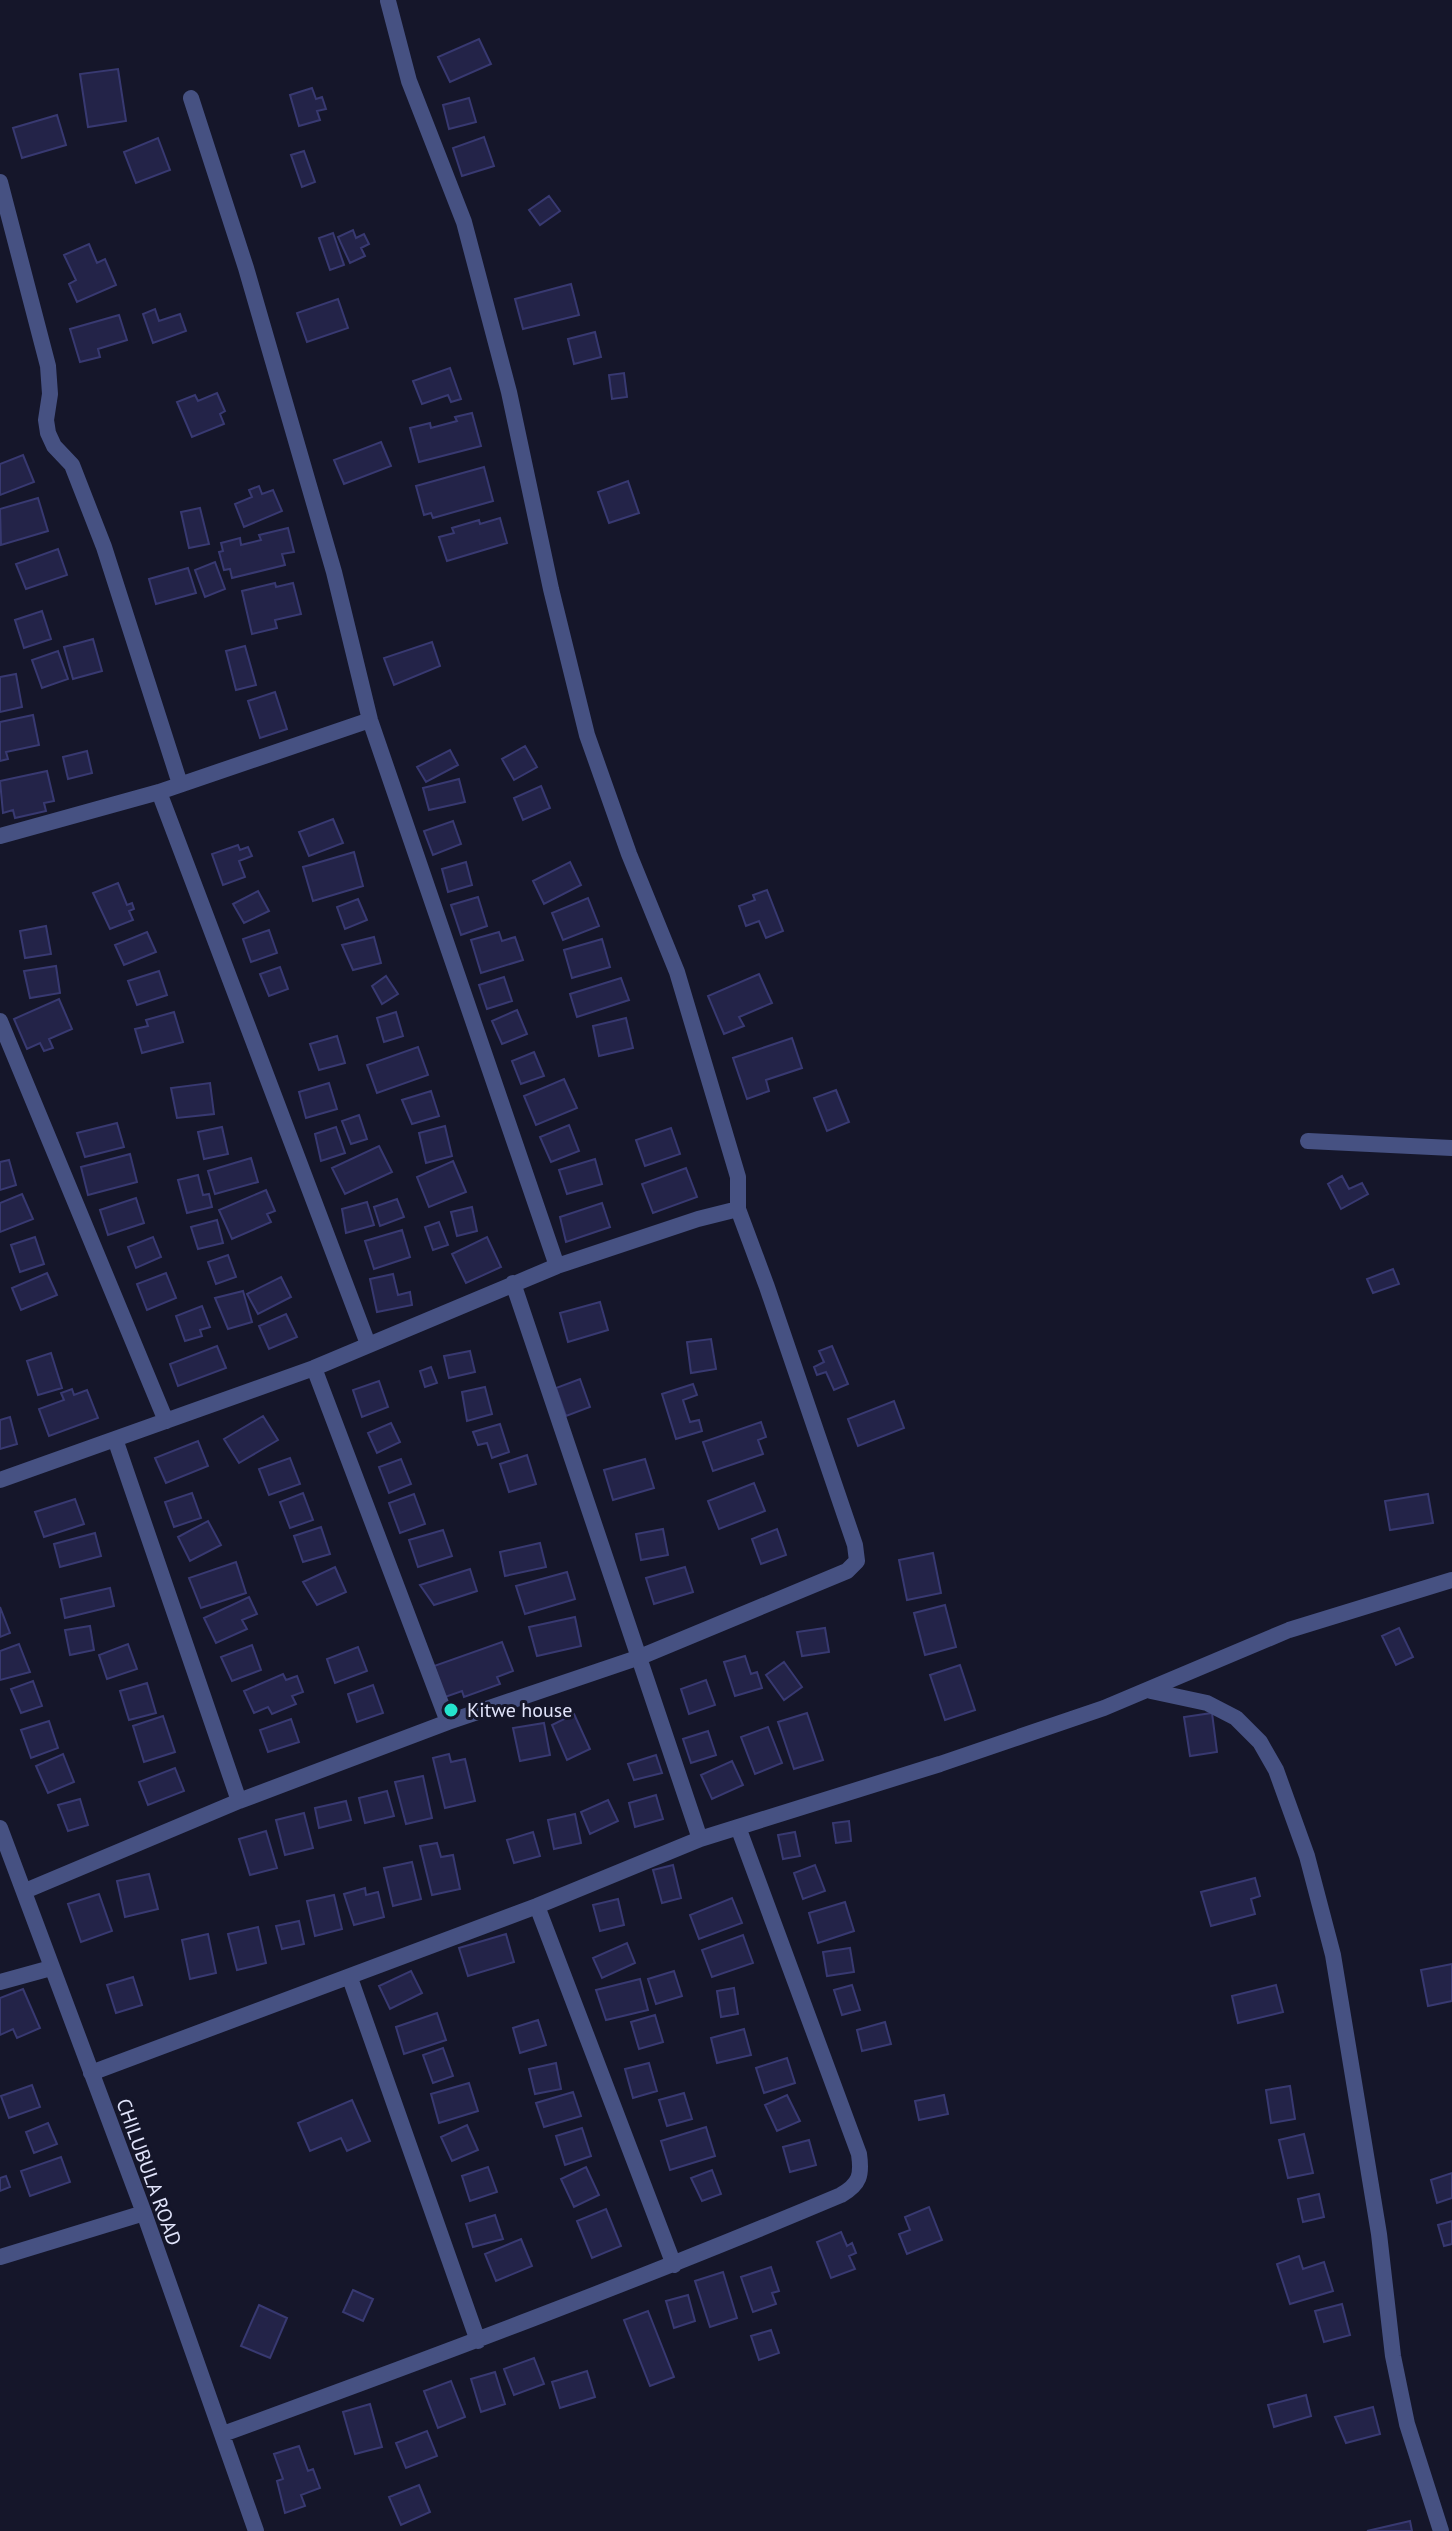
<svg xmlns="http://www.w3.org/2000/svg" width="1452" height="2531" font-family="'PT Sans',sans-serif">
<rect width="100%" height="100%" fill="#15162a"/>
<!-- building -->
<path fill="#232348" stroke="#383971" stroke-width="2" d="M479 39 491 64 450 82 438 57Z
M118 69 126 121 88 127 80 74Z
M312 88 316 99 322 97 326 109 317 111 320 120 299 126 290 95Z
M469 98 476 122 449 129 443 105Z
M57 115 66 145 22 158 13 128Z
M484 137 494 166 462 176 453 148Z
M158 138 170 170 136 183 124 152Z
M304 151 315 182 302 187 291 155Z
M549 196 560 211 540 225 529 210Z
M353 230 356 238 364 234 369 244 361 248 365 256 350 263 338 237Z
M333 233 344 265 330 270 319 238Z
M89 244 97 263 105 259 116 285 77 302 69 284 76 280 64 255Z
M571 284 579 315 523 329 515 299Z
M338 299 348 328 307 342 297 313Z
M155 309 159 321 180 314 186 331 153 343 143 314Z
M119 315 127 340 98 349 100 357 80 362 70 329Z
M595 332 601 357 574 364 568 339Z
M450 368 461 399 451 402 448 395 422 404 413 381Z
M624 373 627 397 612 399 609 375Z
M217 393 225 411 220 414 224 424 192 437 177 402 195 395 198 401Z
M472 413 481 446 419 462 410 428 430 423 431 428 457 421 455 417Z
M381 442 391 466 344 484 334 460Z
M23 455 34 482 0 495V464Z
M484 467 493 501 433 518 431 513 424 515 416 486Z
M628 481 639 513 609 523 598 492Z
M259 486 262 494 273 490 282 511 244 527 235 504 252 497 249 490Z
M38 498 48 531 1 545 0 509Z
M200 508 209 544 189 548 181 512Z
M500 518 507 543 447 561 439 537 454 533 452 528 479 520 480 524Z
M288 528 294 552 282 554 285 565 232 578 230 569 224 570 219 552 223 551 221 543 240 538 241 545 261 540 259 535Z
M58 549 67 575 26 589 16 564Z
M215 562 225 589 205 597 195 570Z
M188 568 196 593 156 604 149 579Z
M275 583 276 587 293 583 301 614 275 620 277 628 252 634 242 591Z
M42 611 51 639 24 648 15 620Z
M93 639 102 671 73 679 64 647Z
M432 642 440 666 394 685 384 658Z
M245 646 256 685 236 690 226 651Z
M58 651 68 679 42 688 32 660Z
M16 674 22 707 0 712V677Z
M275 692 287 729 260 738 248 701Z
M33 715 39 745 6 752 8 759 0 761V722Z
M525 746 537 767 514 780 502 759Z
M450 750 458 765 426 782 417 767Z
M87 751 92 773 68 779 63 757Z
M47 771 54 801 44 803 46 811 15 818 13 810 3 813 0 781Z
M459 779 465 802 429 810 423 788Z
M541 786 550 808 523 820 514 798Z
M333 819 343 843 309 856 299 832Z
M453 821 461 844 433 855 424 831Z
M238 845 240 850 248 847 252 856 239 861 245 877 223 885 212 854Z
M354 852 363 886 313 901 303 867Z
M466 862 472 885 448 892 442 869Z
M570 862 581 885 544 904 533 881Z
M118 883 127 905 132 903 134 909 129 911 133 920 110 929 93 893Z
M767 890 783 931 766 938 759 921 746 926 739 906 755 900 753 895Z
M258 891 269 911 244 923 233 904Z
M478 897 487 926 461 935 451 905Z
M588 898 599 926 563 940 552 913Z
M358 899 367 920 345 929 337 907Z
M46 926 51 954 25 958 20 931Z
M269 930 277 953 251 962 243 939Z
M147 932 156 952 124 965 115 945Z
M499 932 502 941 515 937 523 960 481 973 471 940Z
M374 937 381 963 353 970 342 945Z
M602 939 610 967 572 978 564 950Z
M56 966 60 993 30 998 24 971Z
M280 967 288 989 269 996 260 974Z
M159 971 167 995 137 1005 128 981Z
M759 974 772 1003 739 1017 744 1026 724 1034 708 996Z
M386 976 398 994 382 1004 372 986Z
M504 977 512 1001 487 1009 479 985Z
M621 978 629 1000 577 1017 570 994Z
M59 999 72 1029 49 1039 53 1048 44 1051 40 1043 27 1049 14 1019Z
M517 1010 527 1034 502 1044 492 1021Z
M174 1012 183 1042 142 1053 135 1029 148 1026 146 1020Z
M396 1012 403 1036 384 1042 377 1018Z
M626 1018 633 1048 599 1056 593 1026Z
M337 1036 345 1063 319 1070 310 1044Z
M792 1038 802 1068 766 1080 769 1091 747 1099 733 1058Z
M418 1047 428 1075 377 1093 367 1065Z
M534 1052 544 1076 521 1084 512 1061Z
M564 1079 577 1108 536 1125 524 1096Z
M210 1083 214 1114 177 1118 171 1088Z
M329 1083 337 1109 306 1118 299 1092Z
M836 1090 849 1122 827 1131 814 1098Z
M431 1091 439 1116 412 1124 402 1100Z
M359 1115 367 1139 351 1144 342 1121Z
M117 1123 124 1147 85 1157 77 1133Z
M569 1125 579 1151 551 1162 540 1137Z
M445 1126 452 1156 426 1163 419 1133Z
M222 1127 228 1154 204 1159 198 1132Z
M336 1127 345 1153 321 1161 315 1134Z
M671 1128 680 1154 645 1166 636 1140Z
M379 1146 392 1172 345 1194 332 1168Z
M130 1154 137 1182 88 1195 81 1167Z
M251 1158 258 1182 215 1194 208 1171Z
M595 1159 602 1184 567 1194 559 1170Z
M9 1160 16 1185 0 1190V1162Z
M453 1161 466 1192 429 1207 417 1177Z
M686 1168 697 1197 653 1213 642 1184Z
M198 1175 203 1195 209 1194 212 1207 187 1213 178 1180Z
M1342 1176 1349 1189 1362 1183 1368 1194 1341 1209 1328 1184Z
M266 1190 275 1211 267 1214 271 1222 232 1239 219 1210Z
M22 1194 33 1219 0 1232V1203Z
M136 1198 144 1223 108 1235 100 1210Z
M397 1199 404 1217 380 1226 374 1207Z
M367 1202 374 1225 346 1233 342 1209Z
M602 1203 610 1227 566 1242 560 1217Z
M472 1207 477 1231 457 1236 451 1212Z
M217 1220 223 1243 198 1249 191 1227Z
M439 1222 448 1245 433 1250 425 1227Z
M402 1230 410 1257 374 1269 365 1241Z
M35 1237 44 1264 20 1272 11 1245Z
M153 1237 161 1257 136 1268 128 1247Z
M487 1237 501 1267 466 1283 452 1254Z
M228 1255 236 1277 216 1284 208 1262Z
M1393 1269 1399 1284 1373 1293 1367 1279Z
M47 1273 57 1295 21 1310 12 1288Z
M166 1273 176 1298 147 1310 137 1284Z
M393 1274 398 1295 410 1292 412 1305 377 1312 370 1279Z
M281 1277 291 1297 258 1314 247 1294Z
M243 1291 252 1322 228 1329 215 1298Z
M600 1302 608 1330 568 1342 560 1313Z
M202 1306 210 1327 200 1330 202 1336 185 1341 176 1316Z
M286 1314 297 1337 269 1349 259 1326Z
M711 1339 716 1369 691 1373 687 1342Z
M217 1346 226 1368 178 1386 170 1364Z
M832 1346 848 1384 834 1390 826 1372 817 1375 814 1367 824 1362 819 1351Z
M470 1351 475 1372 449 1378 444 1356Z
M51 1353 62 1388 38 1395 27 1361Z
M431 1367 437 1383 425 1387 420 1371Z
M580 1379 590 1407 566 1416 556 1388Z
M379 1381 388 1407 362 1417 353 1390Z
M693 1384 697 1395 683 1400 690 1422 699 1420 702 1431 676 1439 662 1394Z
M485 1387 492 1414 467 1421 462 1392Z
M72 1389 74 1395 87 1390 98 1418 49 1436 39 1409 64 1400 61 1393Z
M894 1401 904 1428 858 1446 848 1419Z
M263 1416 278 1440 239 1463 224 1439Z
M10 1417 17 1444 0 1449V1420Z
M761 1422 766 1437 758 1440 763 1454 713 1471 703 1442Z
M391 1423 400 1442 377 1453 368 1433Z
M500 1424 509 1452 492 1458 487 1443 478 1445 473 1432Z
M198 1441 208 1466 166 1483 155 1458Z
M527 1455 536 1484 509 1492 500 1464Z
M290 1458 300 1484 269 1495 259 1469Z
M401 1459 411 1484 389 1493 379 1467Z
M645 1459 654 1488 613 1500 604 1470Z
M754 1483 765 1511 719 1529 708 1501Z
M192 1493 201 1518 174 1527 165 1502Z
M303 1493 313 1520 290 1528 280 1502Z
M414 1494 425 1524 400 1533 389 1503Z
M1428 1494 1433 1523 1390 1530 1385 1501Z
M75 1499 84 1524 44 1537 35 1512Z
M208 1521 221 1545 190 1561 178 1537Z
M321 1527 330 1554 303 1562 294 1536Z
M663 1529 668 1555 641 1560 636 1534Z
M777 1529 786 1555 761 1564 752 1539Z
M443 1530 452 1556 418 1567 409 1540Z
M95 1533 101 1556 60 1567 54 1544Z
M540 1543 546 1567 505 1576 500 1552Z
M933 1553 941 1593 907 1600 899 1560Z
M236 1562 246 1593 201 1608 189 1578Z
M335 1567 346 1592 317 1605 303 1582Z
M685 1567 693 1592 654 1604 646 1578Z
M470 1569 477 1591 434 1605 420 1585Z
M567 1572 575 1599 525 1614 516 1586Z
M110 1588 114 1606 65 1618 61 1599Z
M249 1597 257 1614 242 1620 247 1629 216 1643 204 1618Z
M945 1605 956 1647 925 1655 914 1613Z
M0 1607 10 1633 0 1637Z
M575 1617 581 1646 537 1656 529 1627Z
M90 1626 94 1650 70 1655 65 1630Z
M825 1628 829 1652 802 1656 797 1632Z
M1399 1628 1413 1657 1396 1665 1382 1636Z
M502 1642 513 1671 497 1677 500 1684 464 1697 462 1691 445 1697 434 1666Z
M19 1644 30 1672 0 1680V1651Z
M128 1644 137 1669 107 1679 99 1655Z
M252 1645 261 1670 232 1681 221 1657Z
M358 1647 367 1671 335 1683 327 1659Z
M745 1656 751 1674 757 1672 762 1688 735 1696 724 1662Z
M784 1662 802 1687 784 1700 766 1675Z
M960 1665 975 1710 945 1720 930 1675Z
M283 1674 286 1680 297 1676 303 1692 292 1696 296 1704 272 1714 268 1707 254 1713 244 1691Z
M706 1680 715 1705 689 1714 681 1689Z
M33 1681 42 1706 21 1713 11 1689Z
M147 1683 156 1713 129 1720 120 1691Z
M373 1685 383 1713 357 1722 348 1694Z
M807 1713 823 1760 794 1769 778 1722Z
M1212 1713 1217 1752 1190 1756 1184 1717Z
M574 1714 590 1749 567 1760 552 1725Z
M163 1716 175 1752 144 1762 133 1726Z
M291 1719 299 1742 268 1752 260 1730Z
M49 1721 58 1748 31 1758 21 1730Z
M544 1723 550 1755 520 1761 513 1728Z
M768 1727 782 1763 755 1774 741 1737Z
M708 1731 716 1755 691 1763 683 1739Z
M63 1754 74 1782 48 1793 36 1766Z
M449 1754 451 1762 465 1759 475 1801 445 1808 433 1758Z
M656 1755 662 1773 634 1780 628 1764Z
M732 1761 743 1785 712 1799 701 1775Z
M175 1768 184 1791 148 1805 139 1782Z
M423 1776 432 1818 406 1824 395 1782Z
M387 1791 394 1816 365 1823 359 1798Z
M656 1795 663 1819 635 1827 629 1803Z
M80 1799 88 1825 68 1831 58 1805Z
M608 1800 618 1821 590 1834 581 1812Z
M346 1801 351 1820 319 1828 315 1808Z
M304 1813 313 1848 285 1855 276 1820Z
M575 1814 581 1843 554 1849 548 1820Z
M849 1821 851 1841 836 1843 833 1823Z
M266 1831 277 1868 250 1875 239 1839Z
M533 1832 540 1856 514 1863 507 1840Z
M795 1832 800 1856 783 1859 778 1835Z
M437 1843 441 1857 453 1855 460 1889 432 1895 420 1846Z
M412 1862 421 1899 393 1906 384 1868Z
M673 1865 681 1898 662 1903 653 1870Z
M815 1865 825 1891 803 1899 794 1873Z
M149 1874 158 1909 125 1917 117 1881Z
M1255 1878 1260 1896 1251 1899 1255 1914 1211 1926 1201 1892Z
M365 1888 366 1895 378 1892 384 1917 354 1925 344 1894Z
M99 1894 112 1931 81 1942 68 1904Z
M334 1895 342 1929 315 1936 307 1901Z
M732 1898 742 1923 699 1939 690 1915Z
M618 1899 624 1925 600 1931 593 1905Z
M845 1902 854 1931 818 1943 809 1913Z
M299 1921 304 1944 282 1949 276 1926Z
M258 1927 266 1963 237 1970 228 1934Z
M208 1934 216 1973 190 1979 182 1940Z
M506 1934 514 1962 468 1976 459 1948Z
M743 1935 753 1963 712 1977 702 1950Z
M627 1943 635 1963 602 1978 593 1958Z
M850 1948 854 1972 827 1976 823 1952Z
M1452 1964V2001L1428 2006 1421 1970Z
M411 1971 422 1993 390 2009 379 1986Z
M674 1971 682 1996 656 2004 648 1979Z
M133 1977 142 2005 116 2013 107 1985Z
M640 1979 648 2010 606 2020 596 1990Z
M852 1985 860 2010 842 2015 834 1990Z
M1276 1985 1283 2012 1238 2023 1232 1996Z
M734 1988 738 2014 721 2017 717 1991Z
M23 1989 40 2028 17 2038 13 2029 0 2035V1998Z
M437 2013 446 2040 404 2054 396 2027Z
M655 2015 663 2042 639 2049 631 2022Z
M538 2020 546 2045 520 2053 513 2028Z
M885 2022 891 2044 862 2051 857 2030Z
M744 2029 751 2055 717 2063 711 2038Z
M443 2048 453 2076 433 2083 423 2055Z
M787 2058 795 2083 764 2093 756 2068Z
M556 2063 561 2089 535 2094 529 2069Z
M649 2063 657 2091 633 2098 625 2069Z
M469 2083 478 2111 439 2123 431 2094Z
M32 2085 40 2107 9 2118 1 2096Z
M1290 2086 1295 2119 1271 2123 1266 2090Z
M573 2092 581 2116 544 2127 536 2103Z
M684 2093 692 2119 667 2126 659 2100Z
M787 2095 800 2121 777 2131 765 2105Z
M944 2095 948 2114 919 2120 915 2101Z
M352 2100 370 2141 347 2151 341 2138 310 2151 298 2123Z
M48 2123 57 2144 34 2153 26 2132Z
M467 2125 478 2150 452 2161 441 2137Z
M706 2127 715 2156 670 2170 661 2141Z
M582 2128 591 2156 565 2165 556 2136Z
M1304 2134 1313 2173 1288 2178 1279 2140Z
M809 2140 816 2165 790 2172 783 2147Z
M61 2157 70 2182 30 2196 21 2171Z
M488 2167 497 2192 470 2201 462 2176Z
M586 2167 599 2195 574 2207 561 2179Z
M712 2170 721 2194 702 2201 691 2178Z
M1452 2173V2198L1437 2203 1431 2180Z
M6 2176 10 2187 0 2191V2178Z
M1319 2194 1324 2217 1303 2222 1298 2199Z
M929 2207 942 2240 907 2254 899 2234 910 2230 905 2217Z
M606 2209 621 2246 592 2258 577 2221Z
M495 2215 503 2239 473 2247 466 2224Z
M1452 2221V2244L1444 2246 1438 2225Z
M841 2232 847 2246 852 2243 856 2253 849 2256 855 2269 831 2278 817 2242Z
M521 2239 532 2266 496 2281 485 2254Z
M1299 2256 1303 2269 1324 2262 1333 2291 1290 2304 1277 2264Z
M771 2267 779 2291 772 2293 776 2304 753 2312 741 2277Z
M723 2272 737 2318 710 2327 695 2281Z
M353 2290 373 2299 363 2321 343 2312Z
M688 2295 695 2321 674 2328 666 2301Z
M1342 2304 1350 2335 1324 2342 1315 2311Z
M259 2305 287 2318 270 2358 241 2346Z
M648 2311 674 2377 650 2386 624 2320Z
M771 2330 779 2353 759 2360 751 2336Z
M534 2358 544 2384 514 2395 504 2369Z
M587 2371 595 2397 560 2408 552 2382Z
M495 2372 505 2404 481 2412 471 2379Z
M451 2381 465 2417 438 2428 424 2391Z
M1306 2395 1311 2416 1274 2427 1268 2405Z
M370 2404 382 2447 355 2454 343 2412Z
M1373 2407 1380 2434 1346 2443 1335 2417Z
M427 2431 437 2456 406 2468 396 2443Z
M299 2446 308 2471 313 2469 320 2488 301 2495 305 2506 285 2513 277 2481 283 2479 274 2454Z
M419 2485 430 2512 401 2525 389 2497Z
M1410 2521 1412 2531H1367Z"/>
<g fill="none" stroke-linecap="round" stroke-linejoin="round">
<!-- minor -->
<path stroke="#465182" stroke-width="16" d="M191 98 246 268 334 572 370 720 557 1266
M0 182 48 366 50 394 46 420 48 433 54 446 72 465 104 547 180 784
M159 792 368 1344
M0 836 159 792 370 720
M0 1021 166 1421
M1308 1141 1452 1148
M513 1283 700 1839
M314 1368 448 1722
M115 1439 239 1801
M0 1480 314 1368 557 1266 698 1219 738 1209V1177L677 972 629 854 587 735 551 589 509 392 464 222 409 81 388 1
M1151 1691 1207 1703 1236 1718 1260 1742 1276 1770 1307 1856 1333 1955 1379 2234 1393 2356 1407 2424 1441 2531
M0 1828 144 2213 256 2531
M25 1891 239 1801 448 1722 640 1657 847 1571 857 1561 855 1545 767 1287 738 1209
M537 1906 674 2265
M350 1978 478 2341
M0 1982 51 1968
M91 2073 537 1906 700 1839 940 1764 1104 1708 1289 1630 1452 1580
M0 2257 144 2213
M223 2434C431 2358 637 2281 841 2195 860 2184 862 2175 859 2154L738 1827"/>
</g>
<!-- markers -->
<circle fill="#25e3cd" stroke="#15162a" stroke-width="3" cx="451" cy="1710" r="8"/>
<g text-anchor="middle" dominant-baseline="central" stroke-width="6" stroke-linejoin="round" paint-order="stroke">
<!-- poi labels -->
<g font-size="20" fill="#e1e4fb" stroke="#15162a" text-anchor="start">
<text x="467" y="1710">Kitwe house</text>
</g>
<!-- street labels -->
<g font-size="20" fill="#e1e4fb" stroke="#15162a">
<text transform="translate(149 2172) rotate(70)">CHILUBULA ROAD</text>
</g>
</g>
</svg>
